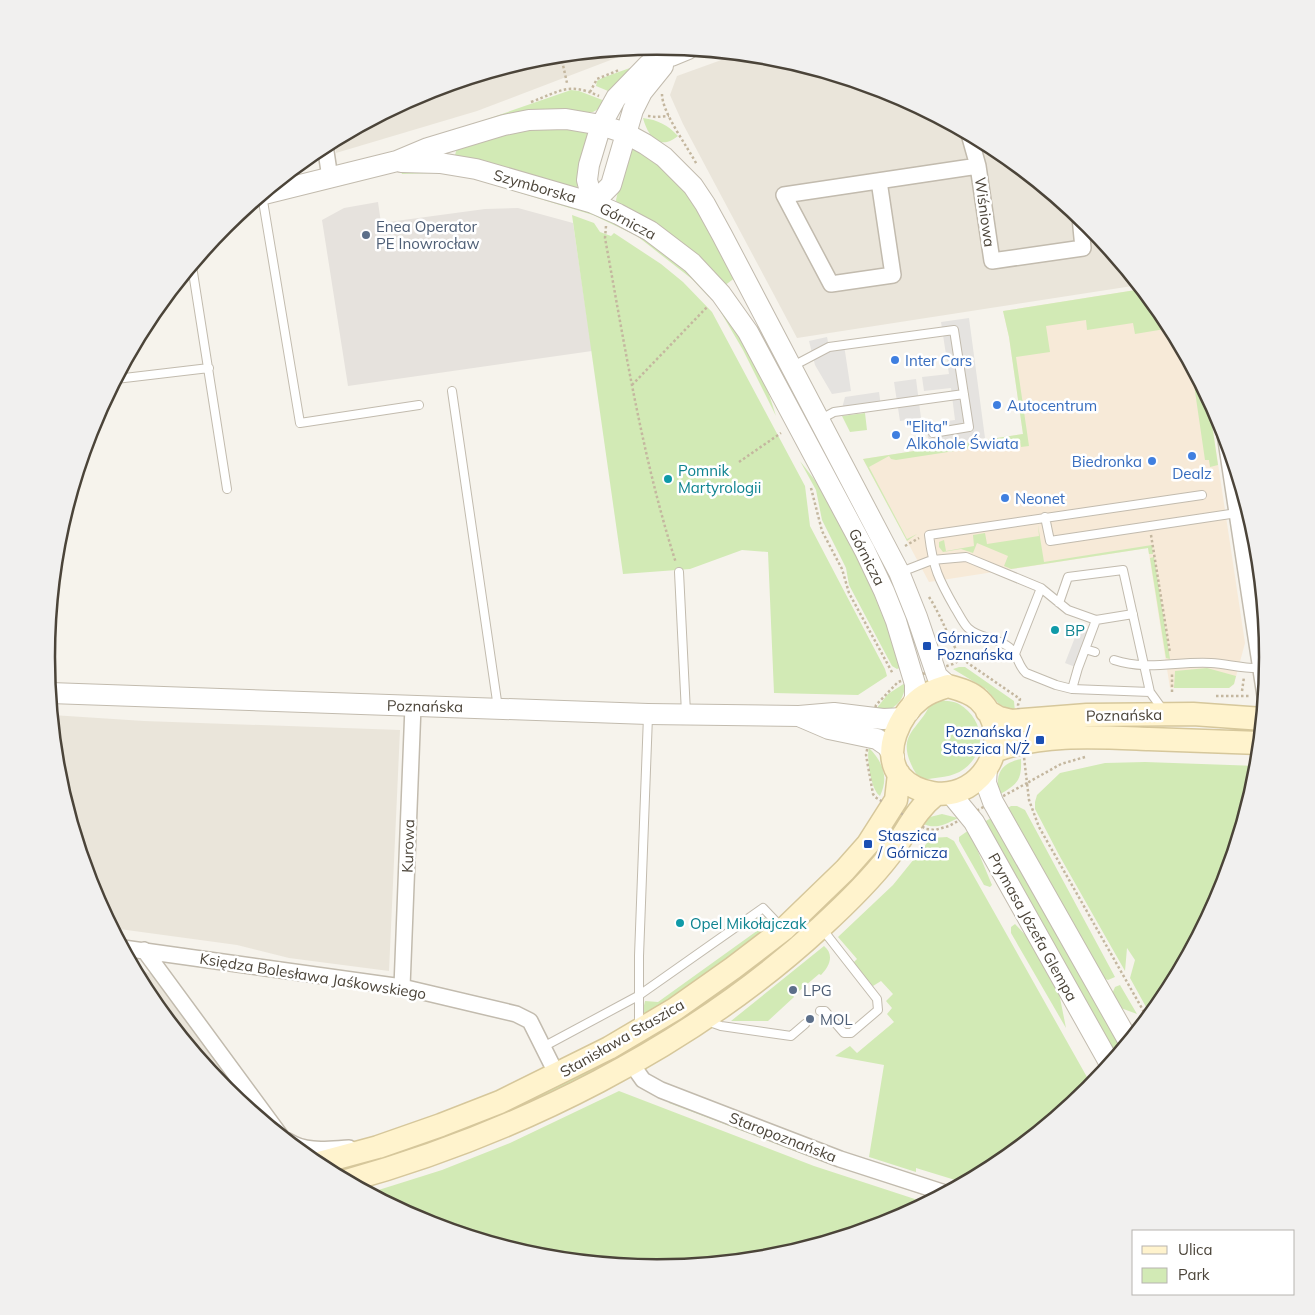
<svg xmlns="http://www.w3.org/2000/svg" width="1315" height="1315" font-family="Mulish,sans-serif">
<rect width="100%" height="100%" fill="#f6f3ec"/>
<!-- residential -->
<path fill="#eae5da" d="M642 48 477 111 336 153 334 140 424 93 539 58Z
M738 54 777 58 892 93 997 149 1090 225 1139 285 797 338 683 124 670 95 677 76Z
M52 715 144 721 400 730 389 971 289 958 237 945 112 928 93 891 58 776Z
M133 967 167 980 255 1114 225 1090 149 997Z"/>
<!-- commercial -->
<path fill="#f7ead8" d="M1142 289 1166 318 1208 397 1245 643 1234 684 1229 688H1170L1148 548 929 582 863 459 1023 434 1009 337 1003 311Z"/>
<!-- industrial -->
<path fill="#e6e2dd" d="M378 202 381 223 485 209 518 208 573 223 592 351 348 386 322 220 344 208Z"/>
<!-- green -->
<path fill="#d2eab5" d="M641 64 613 93 596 86 597 81 602 78Z
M571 90 579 91 605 101 600 108 593 112 536 113 444 134Z
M643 118C658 120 668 125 678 136 675 138 671 141 667 142 653 145 646 129 643 118Z
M560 127 592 133 578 186 574 189 457 158 455 155 457 148 510 132Z
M632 146 656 161 693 199 736 277 724 286 617 205 616 200 628 148Z
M435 171 454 173 594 210 661 248 713 296 709 297 692 279 637 236 593 215 468 177 435 173 402 174 401 172Z
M572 215 594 223 600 232 611 236 614 233 661 264 683 282 712 312 805 486 810 526 885 669 887 676 858 695 774 693 768 552 742 550 690 569 623 574Z
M1142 289 1166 318 1171 328 1135 334 1133 323 1087 330 1086 320 1046 326 1050 352 1016 357 1029 446 1021 447 1020 441 896 460 891 459 889 456 869 467 907 539 917 534 907 541 863 459 1023 434 1009 337 1003 311Z
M718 302 730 319 764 379 776 416 743 350 716 304Z
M1191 364 1208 397 1218 465 1210 467 1209 460H1205Z
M865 413 867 430 850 432 842 416Z
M800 461 824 492 877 596 902 667 897 669 892 666 849 585 846 568 822 520 816 490Z
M1246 502 1257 539 1268 646Z
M1038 525 1044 562 1152 545 1153 554H1149L1148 548 1011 569 1004 566 1008 556 977 543 973 553 961 549 943 552 939 547V542L944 540 946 551 974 546 973 535 985 533 987 544 1039 536Z
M1154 557 1170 659 1166 658 1150 558Z
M959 667H965L1014 701 1015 712 999 704 986 689 953 669Z
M1207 668 1236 676 1234 684 1229 688H1174L1175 671Z
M905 683C905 698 898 706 885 712L876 709 888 694Z
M940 700C946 701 954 701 959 704 984 719 988 751 964 769 952 778 937 777 923 780 917 776 914 771 911 764 897 733 921 728 930 704Z
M869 748C883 762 889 778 880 796 871 790 866 758 869 748Z
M1021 759C1022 781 1017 784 999 795 995 775 1000 763 1021 759Z
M1145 762 1258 766 1257 777 1222 892 1166 997 1151 1016 1130 978 1135 960 1127 948 1125 971 1059 855 1035 809V802L1037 795 1060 773 1105 763Z
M1011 806H1017L1025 810 1115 977 1108 980 1103 978 1006 809Z
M942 814 958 818C944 825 935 830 921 823L926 818Z
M993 817 1123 1049 1116 1058 984 822Z
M892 822 900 826 879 856 796 938 791 932Z
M969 830 992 885 990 887 984 885 959 841V837Z
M947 837 954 841 1092 1086 997 1166 965 1183 916 1168V1172L869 1157 884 1065 835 1056 850 1046 857 1053 894 1022 887 1014 892 1008 886 1001 893 994 881 981 873 986 853 963 857 959 838 937 893 885 931 838Z
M756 918H765L768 920 770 929 649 1015 645 1014 643 1010 645 1001 658 1002 761 928Z
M1015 924 1030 940 1058 988 1066 1028 1011 933V927Z
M789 934 794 941 732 989 643 1046 640 1039Z
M824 946C835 955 829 967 821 975L819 974 798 992 793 986 789 990 794 997 768 1021H731Z
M1120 985 1137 1014 1118 1007 1112 994 1115 987Z
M607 1057 611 1064 542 1099 401 1156 335 1175 326 1170Z
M619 1091 814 1166 927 1203 891 1222 776 1257 657 1269 538 1257 423 1222 369 1193 442 1170 510 1143Z
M669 1100 937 1198 935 1199 818 1160 669 1103Z"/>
<!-- parking -->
<path fill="#e5e3e0" d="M969 318 985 438 929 445 926 424 955 420 951 388 924 391 922 377 949 374 941 322Z
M827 337 829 347 844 345 851 391 832 394 815 365 809 341Z
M916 379 921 418 900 421 894 382Z
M879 392 881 406 841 412 845 397Z
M1079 627 1092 632 1078 668 1065 663Z"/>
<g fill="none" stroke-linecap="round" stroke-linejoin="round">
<defs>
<path id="service" d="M262 195 300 423 419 405
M192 266 227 489
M793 366 829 347 954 330 969 427 933 433
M116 379 209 368
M452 391 498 708
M821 419 834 412 964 394
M1045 517 1050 541 1237 513
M679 572 686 713
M901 572 932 560 966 557 1041 588 1068 610 1096 620 1133 614
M1059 603 1068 577 1123 570 1150 692 1163 710
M1085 649 1095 652
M1015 654 1041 588
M1114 660C1148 671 1177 661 1211 663 1228 664 1244 669 1261 668
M1072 689 1078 668 1096 620
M1150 692 1072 689 1056 685 1026 673C1018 666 1018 655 1010 648 998 637 979 639 968 628 963 623 959 614 955 608 939 580 933 568 929 535L1202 495
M820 1011H825L844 1033H851L878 1010 877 999 823 930
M707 1021 721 1026 791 1036 805 1024
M639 1026V956L648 716
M543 1047 638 996 763 908 782 928"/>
<path id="minor" d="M969 134 978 166 992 261 1083 248 1080 217
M325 145 330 178
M879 181 893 275 831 284 784 195 978 166
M1225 434 1265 696
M123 948 402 987 516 1014 530 1021 557 1075
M144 950 280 1135
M402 987 413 706
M631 1063 643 1080 661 1090 840 1159 945 1193
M288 1141C307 1153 328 1149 349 1148"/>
<path id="tertiary" d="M401 162 440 163 476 169 593 203 618 214 650 231 692 263 721 294 748 332 865 551 884 591 896 621 915 684V698L909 712
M264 194 397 161 428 148 504 125 529 120 566 119 601 125 625 133 645 144 664 157 693 186 705 204 722 235 899 572 917 617 937 676 948 686
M593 203 587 180 589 165 601 125 616 98 648 65 656 59 671 56 688 49
M593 203 611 185 633 110 642 92 663 66
M50 693 648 714 799 716 834 713 883 719 904 718
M801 717 829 729 877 739 887 746 894 757
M987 767 986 783 993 802 1129 1042
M951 794 974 822 1110 1064"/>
<path id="secondary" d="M948 686C959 689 971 692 979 700 1017 736 984 801 933 793 920 791 909 786 900 776 881 752 900 714 921 698 929 692 938 689 948 686Z
M987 711 999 718 1011 721 1087 715 1193 714 1263 719
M994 751C1043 733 1098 737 1149 739 1186 740 1223 742 1260 743
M315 1164 378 1147 441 1125 500 1102 609 1048 675 1009 733 968 784 929 845 870 868 844 896 800 899 774
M346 1181C516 1134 691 1047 821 927 845 905 869 882 889 856 906 834 914 811 936 794"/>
</defs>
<!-- service casing -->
<use href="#service" stroke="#c2bbae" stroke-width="10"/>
<!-- minor casing -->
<use href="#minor" stroke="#c2bbae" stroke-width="18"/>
<!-- tertiary casing -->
<use href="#tertiary" stroke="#c2bbae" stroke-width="22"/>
<!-- secondary casing -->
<use href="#secondary" stroke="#d6c79b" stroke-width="25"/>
<!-- path -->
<path stroke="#c4b79f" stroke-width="2.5" stroke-dasharray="2.5 2.5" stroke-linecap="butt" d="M561 56 567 83
M703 56 713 52
M590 92 597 79 619 70
M662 94C662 113 688 147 697 165
M531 102C561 91 568 82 599 96
M648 116 656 117 669 116
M606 226 605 238C625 347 642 457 676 563
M632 385 708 306
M1210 402 1214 425
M739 462 781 433
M811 488 822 531 842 569 849 593 893 674
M1151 535 1170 653
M905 546 919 538
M929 597C942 617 949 640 962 659
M962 659 1020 699 1018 705 1027 783 949 826 935 830 926 829 875 797 873 794 866 755 876 705 898 682 953 664Z
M1242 691 1244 677
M1172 692V674
M1216 696H1251
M1085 757 1061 764 1027 783 1029 800 1039 827 1148 1019"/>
<!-- service -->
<use href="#service" stroke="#fff" stroke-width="8"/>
<!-- minor -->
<use href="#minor" stroke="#fff" stroke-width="15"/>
<!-- tertiary -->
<use href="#tertiary" stroke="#fff" stroke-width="20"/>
<!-- secondary -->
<use href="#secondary" stroke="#fff3cd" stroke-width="22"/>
</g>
<!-- markers -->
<g fill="#5c6f8a" stroke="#fff" stroke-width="2">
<circle cx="366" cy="235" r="5"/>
<circle cx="793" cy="990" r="5"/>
<circle cx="810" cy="1019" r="5"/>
</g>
<g fill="#3f7fe0" stroke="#fff" stroke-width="2">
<circle cx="895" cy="360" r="5"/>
<circle cx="997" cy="405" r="5"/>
<circle cx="896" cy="435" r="5"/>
<circle cx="1192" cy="456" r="5"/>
<circle cx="1152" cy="461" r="5"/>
<circle cx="1005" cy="498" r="5"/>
</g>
<g fill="#0f9aa8" stroke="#fff" stroke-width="2">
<circle cx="668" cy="479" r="5"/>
<circle cx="1055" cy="630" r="5"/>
<circle cx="680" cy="923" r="5"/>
</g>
<g fill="#1a4fb4" stroke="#fff" stroke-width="2">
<rect x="922" y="641" width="10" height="10" rx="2.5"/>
<rect x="1035" y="735" width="10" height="10" rx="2.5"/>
<rect x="863" y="839" width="10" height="10" rx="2.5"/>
</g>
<g text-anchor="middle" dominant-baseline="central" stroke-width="5" stroke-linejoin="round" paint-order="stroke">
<!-- street labels -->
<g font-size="15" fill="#4b4439" stroke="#fff">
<text transform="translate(535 186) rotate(16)">Szymborska</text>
<text transform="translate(985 212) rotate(82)">Wiśniowa</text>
<text transform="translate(628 221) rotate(28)">Górnicza</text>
<text transform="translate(867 557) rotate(63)">Górnicza</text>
<text transform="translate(425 706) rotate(1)">Poznańska</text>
<text transform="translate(1124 715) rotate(-1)">Poznańska</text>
<text transform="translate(408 846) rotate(-88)">Kurowa</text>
<text transform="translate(1033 927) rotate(61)">Prymasa Józefa Glempa</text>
<text transform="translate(313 976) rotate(9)">Księdza Bolesława Jaśkowskiego</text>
<text transform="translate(622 1038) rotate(-30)">Stanisława Staszica</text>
<text transform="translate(783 1137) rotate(21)">Staropoznańska</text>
</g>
<!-- service labels -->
<g font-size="15" fill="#4e5e75" stroke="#fff" text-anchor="start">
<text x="376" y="226">Enea Operator<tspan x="376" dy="17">PE Inowrocław</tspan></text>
<text x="803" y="990">LPG</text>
<text x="820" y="1019">MOL</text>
</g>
<!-- shop labels -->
<g font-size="15" fill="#366cbe" stroke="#fff" text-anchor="start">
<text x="905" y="360">Inter Cars</text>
<text x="1007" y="405">Autocentrum</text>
<text x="906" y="426">"Elita"<tspan x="906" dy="17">Alkohole Świata</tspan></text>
<text x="1142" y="461" text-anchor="end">Biedronka</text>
<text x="1192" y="473" text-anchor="middle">Dealz</text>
<text x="1015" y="498">Neonet</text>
</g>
<!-- culture labels -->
<g font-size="15" fill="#0d838f" stroke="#fff" text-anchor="start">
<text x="678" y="470">Pomnik<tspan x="678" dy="17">Martyrologii</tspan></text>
<text x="1065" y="630">BP</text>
<text x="690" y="923">Opel Mikołajczak</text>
</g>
<!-- transit labels -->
<g font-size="15" fill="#164399" stroke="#fff" text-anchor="start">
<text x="937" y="637">Górnicza /<tspan x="937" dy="17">Poznańska</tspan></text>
<text x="1030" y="731" text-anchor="end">Poznańska /<tspan x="1030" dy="17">Staszica N/Ż</tspan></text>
<text x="878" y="835">Staszica<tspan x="878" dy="17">/ Górnicza</tspan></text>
</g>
</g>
<!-- crop -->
<path d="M0 0H1315V1315H0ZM55 657a602 602 0 1 1 1204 0a602 602 0 1 1-1204 0Z" fill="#f1f0ef" fill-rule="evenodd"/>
<path fill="none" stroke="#4b4439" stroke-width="2.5" d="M55 657a602 602 0 1 1 1204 0a602 602 0 1 1-1204 0Z"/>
<!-- legend -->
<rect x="1132" y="1230" width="162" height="65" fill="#ffffff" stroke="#b7b4b0"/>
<rect x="1142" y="1246" width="25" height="8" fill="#fff3cd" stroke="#b7b4b0"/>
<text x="1178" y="1255" font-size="15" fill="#4b4439">Ulica</text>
<rect x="1142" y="1268" width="25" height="15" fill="#d2eab5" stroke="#b7b4b0"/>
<text x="1178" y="1280" font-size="15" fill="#4b4439">Park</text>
</svg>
